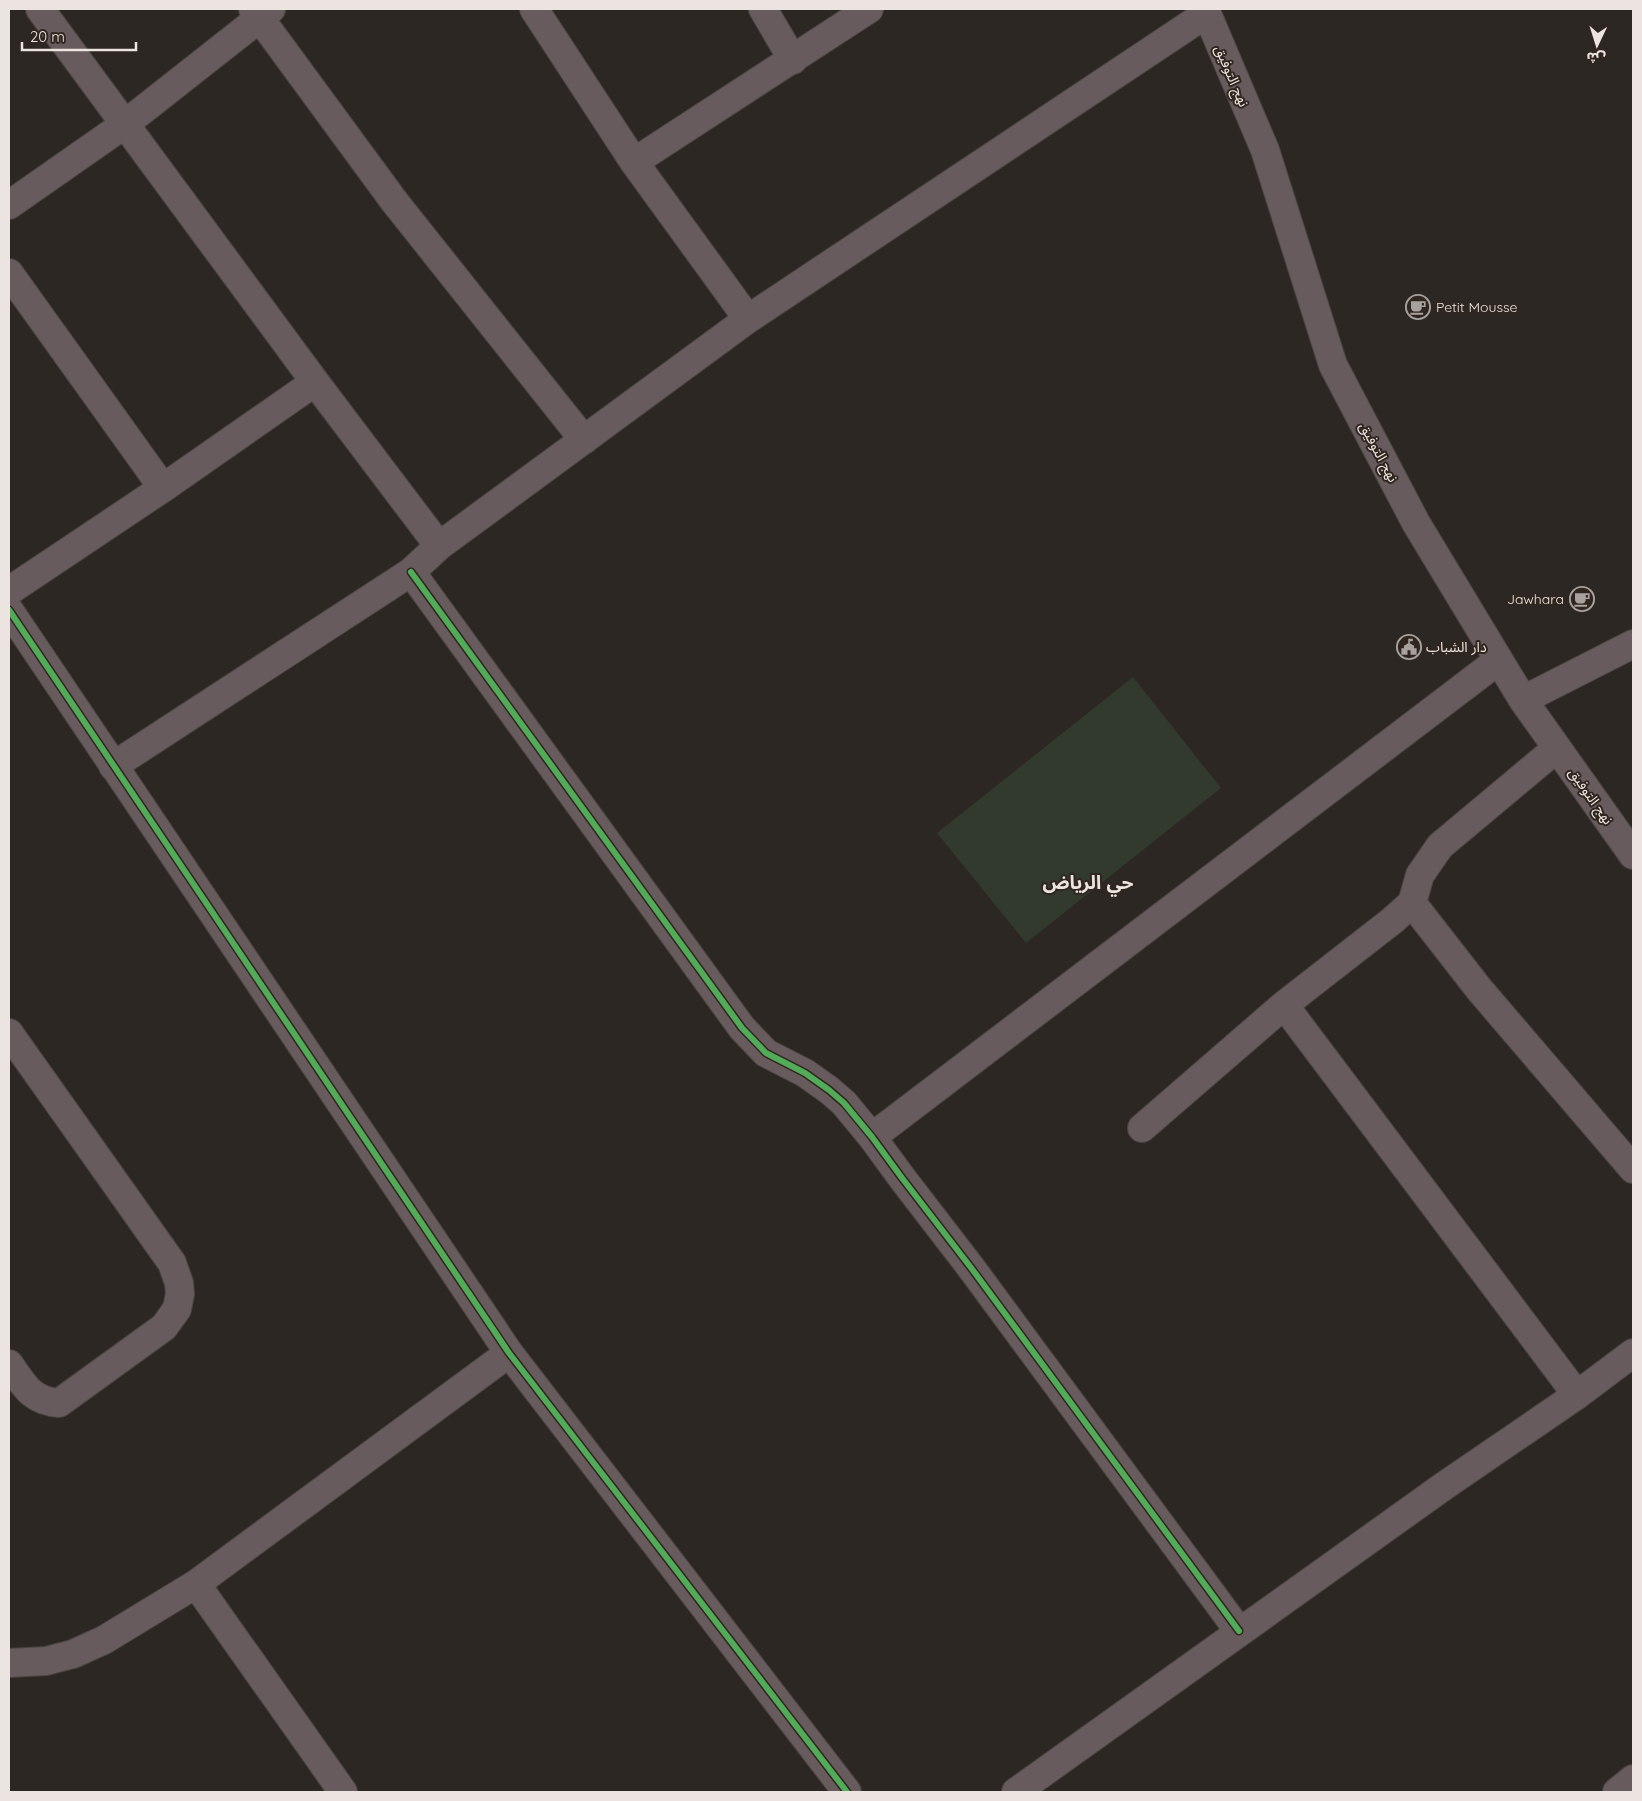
<svg xmlns="http://www.w3.org/2000/svg" width="1642" height="1801" font-family="Quicksand,'Noto Sans Arabic',sans-serif">
<rect width="100%" height="100%" fill="#2c2723"/>
<!-- green -->
<path fill="#313a2d" d="M1133 677 1221 788 1026 943 937 833Z"/>
<g fill="none" stroke-linecap="round" stroke-linejoin="round">
<defs>
<path id="minor" d="M40 9 315 382 439 546
M253 9 394 201 584 440
M534 9 634 162 748 319
M763 9 793 60
M1205 9 1265 150 1333 365 1416 523 1523 700 1633 855
M634 162 869 9
M9 205 125 124 271 9
M9 273 163 488
M411 572 742 1028 766 1053 805 1073 829 1090 844 1103 872 1137 902 1178 972 1269 1239 1631
M9 591 163 488 315 382
M9 610 509 1353 847 1792
M1523 700 1633 644
M113 766 411 572 439 546 748 319 1206 14
M1412 903 1420 875 1440 846 1557 748
M1284 1005 1577 1395
M9 1033 172 1263 179 1283 180 1294 177 1309 164 1327 59 1403C31 1401 24 1385 9 1364
M1142 1128 1284 1005 1393 920 1412 903 1479 989 1633 1169
M872 1137 1499 660
M196 1584 343 1792
M9 1663 46 1661 73 1654 104 1640 196 1584 509 1353
M1016 1792 1444 1486 1577 1395 1633 1353
M1617 1792 1633 1779"/>
</defs>
<!-- minor casing -->
<use href="#minor" stroke="#4a4542" stroke-width="30"/>
<!-- minor -->
<use href="#minor" stroke="#675b5d" stroke-width="28"/>
<defs>
<path id="cycleway" d="M411 572 742 1028 766 1053 805 1073 829 1090 844 1103 872 1137 902 1178 972 1269 1239 1631
M9 610 509 1353 847 1792"/>
</defs>
<!-- cycleway casing -->
<use href="#cycleway" stroke="#30261f" stroke-width="9"/>
<!-- cycleway -->
<use href="#cycleway" stroke="#51ab58" stroke-width="6"/>
</g>
<!-- icons -->
<defs>
<symbol id="cafe-ring" viewBox="-11 -11 22 22"><circle r="9.5" fill="#30261f" stroke="#a8a29e" stroke-width="1.5"/><path d="M-5.5-4.5H6V0H3Q3 3.5 0 3.5H-2.5Q-5.5 3.5-5.5 0ZM3-3.2v2h1.7v-2ZM-6 4.5H4V6H-6Z" fill="#a8a29e"/></symbol>
<symbol id="civic-ring" viewBox="-11 -11 22 22"><circle r="9.5" fill="#30261f" stroke="#a8a29e" stroke-width="1.5"/><path d="M-.6-6.5H3V-4.5H.6V-3L4-1V1h2V6H-6V1h2V-1L-.6-3ZM-1.2 2.5V6h2.4V2.5Z" fill="#a8a29e"/></symbol>
</defs>
<g fill-rule="evenodd">
<use href="#cafe-ring" x="1404" y="293" width="28" height="28"/>
<use href="#cafe-ring" x="1568" y="585" width="28" height="28"/>
<use href="#civic-ring" x="1395" y="633" width="28" height="28"/>
</g>
<g text-anchor="middle" dominant-baseline="central" stroke-width="4" stroke-linejoin="round" paint-order="stroke">
<!-- street labels -->
<g font-size="14" fill="#ebe4e0" stroke="#30261f">
<text transform="translate(1232 76) rotate(67)">نهج التوفيق</text>
<text transform="translate(1379 452) rotate(62)">نهج التوفيق</text>
<text transform="translate(1591 796) rotate(55)">نهج التوفيق</text>
</g>
<!-- poi labels -->
<g font-size="14" fill="#ebe4e0" stroke="#30261f" text-anchor="start">
<text x="1436" y="307">Petit Mousse</text>
<text x="1564" y="599" text-anchor="end">Jawhara</text>
<text x="1426" y="647">دار الشباب</text>
</g>
<!-- district labels -->
<g font-size="19" font-weight="bold" fill="#ebe4e0" stroke="#30261f">
<text x="1088" y="882">حي الرياض</text>
</g>
</g>
<!-- border -->
<rect width="1642" height="1801" fill="none" stroke="#ebe4e0" stroke-width="20"/>
<!-- north arrow -->
<g transform="translate(1597 45) rotate(184)" stroke="#30261f" stroke-width="4" paint-order="stroke">
<path d="M0-4L9 19L0 12L-9 19Z" fill="#ebe4e0"/>
<text y="-8" font-size="14" font-weight="bold" text-anchor="middle" fill="#ebe4e0">ش</text>
</g>
<!-- scale -->
<path d="M22 42v8h114v-8" fill="none" stroke="#ebe4e0" stroke-width="2.5"/>
<text x="30" y="42" font-size="15" fill="#ebe4e0" stroke="#30261f" stroke-width="4" paint-order="stroke">20 m</text>
</svg>
